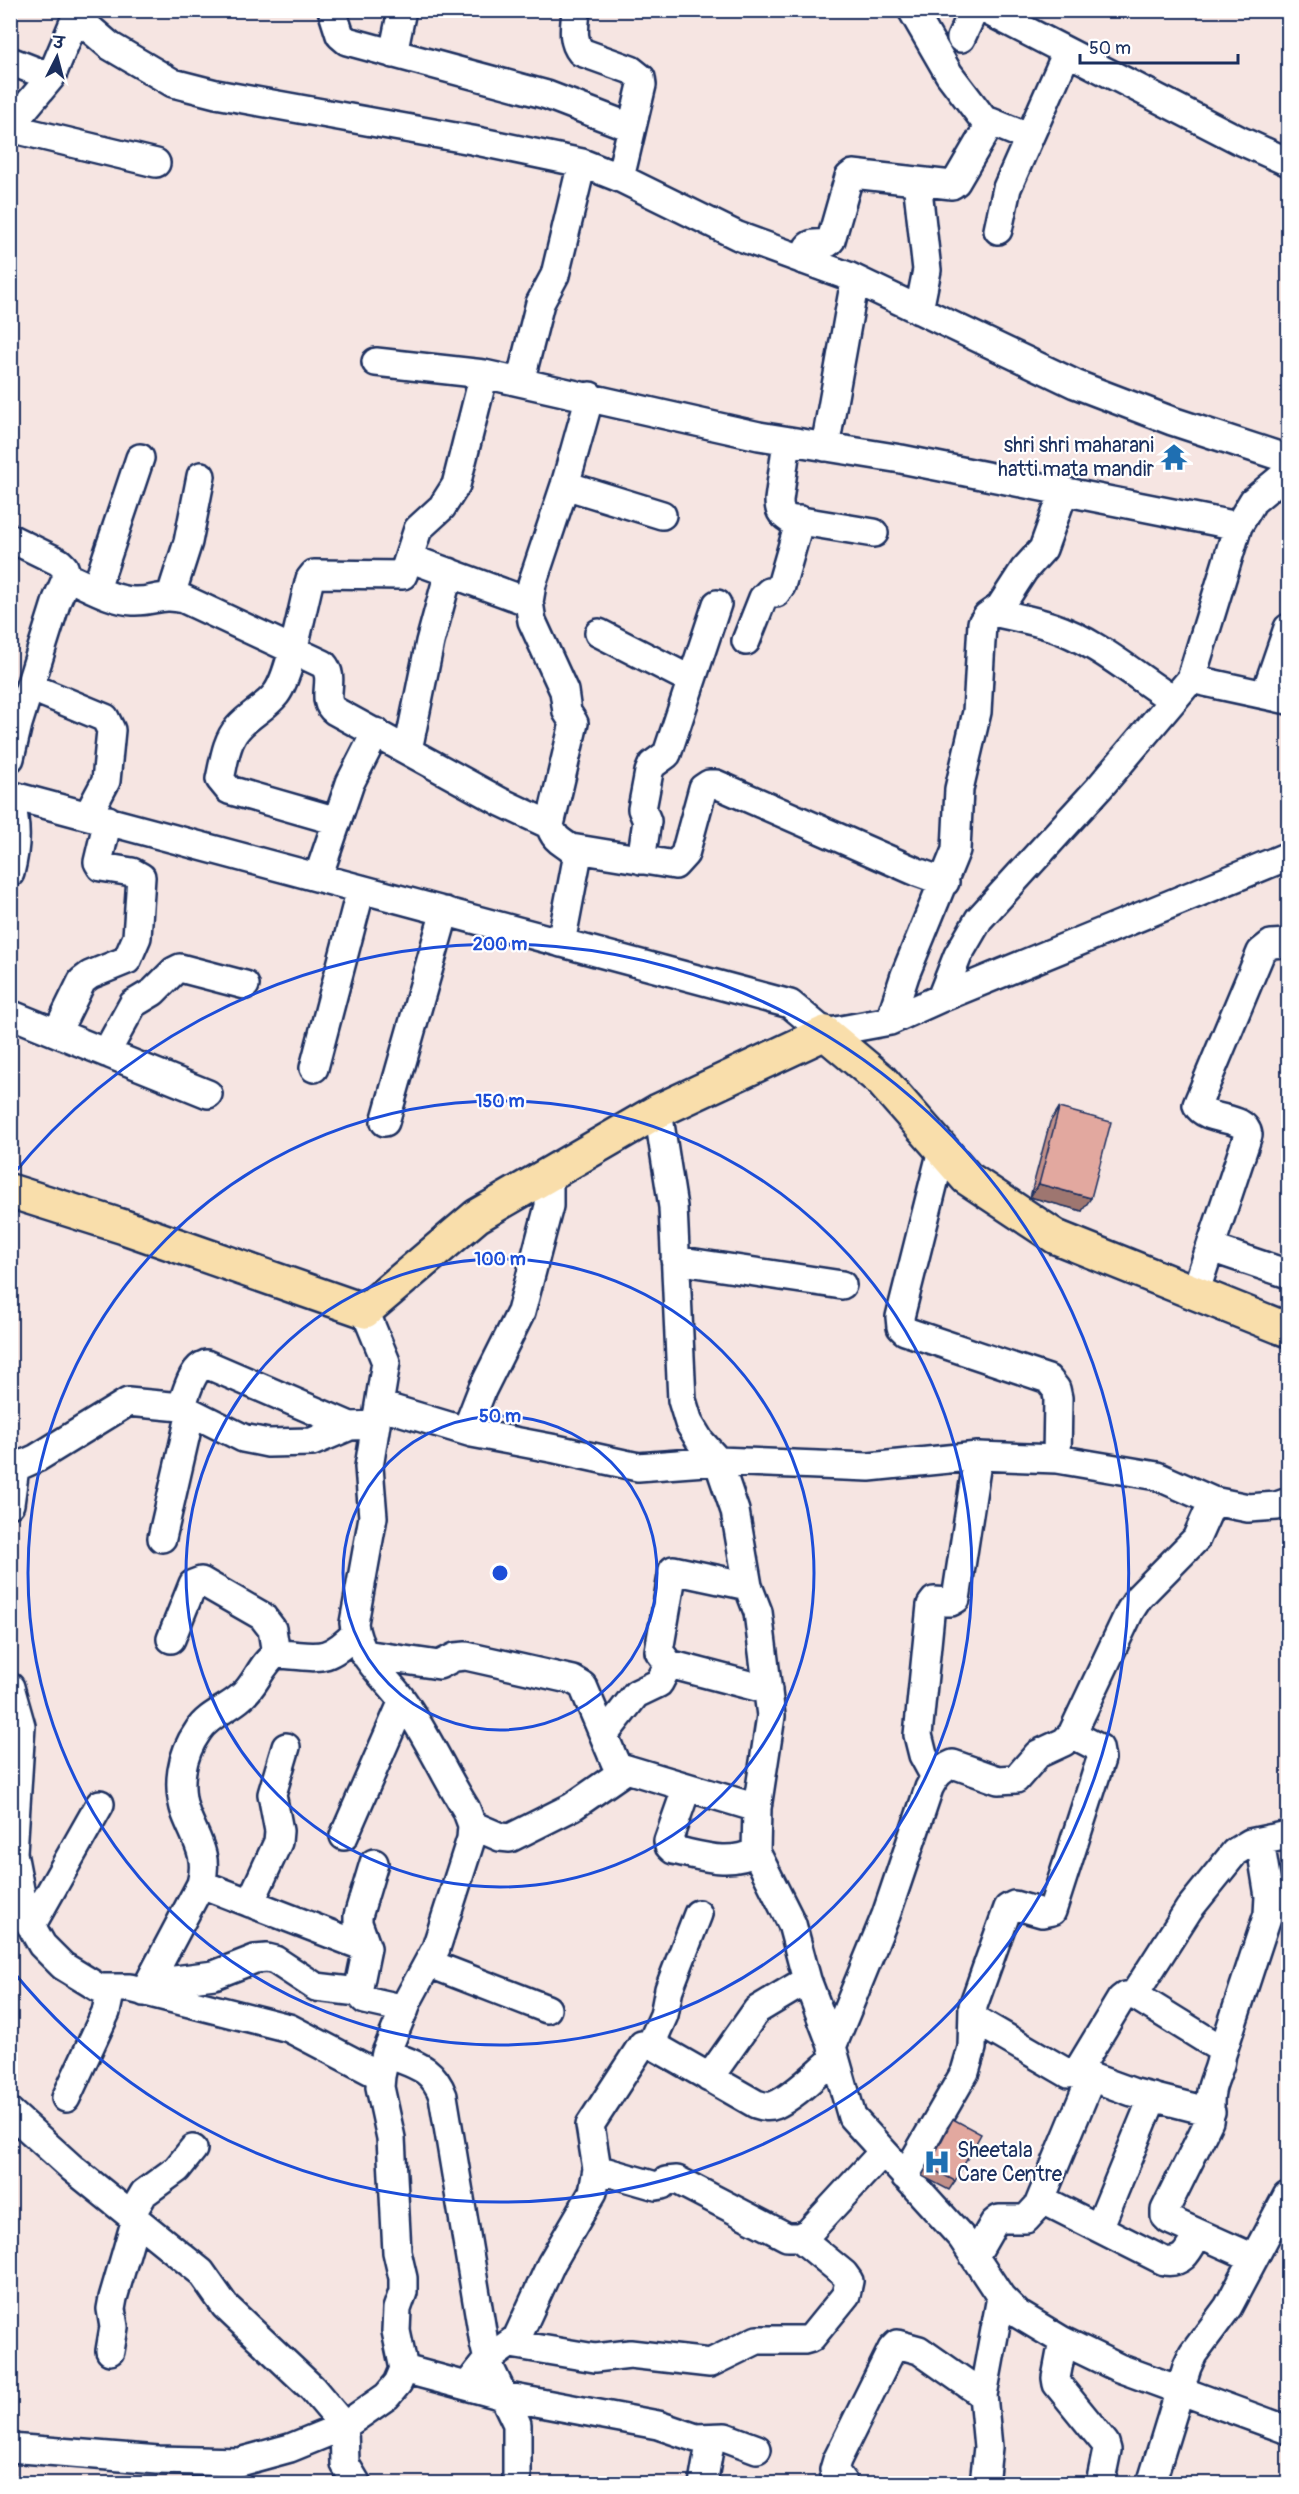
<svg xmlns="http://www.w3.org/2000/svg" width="1299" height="2494" font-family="Pangolin,'Playpen Sans Deva',sans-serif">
<rect width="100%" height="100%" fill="#f6e5e2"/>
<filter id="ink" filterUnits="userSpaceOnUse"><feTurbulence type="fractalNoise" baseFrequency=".0167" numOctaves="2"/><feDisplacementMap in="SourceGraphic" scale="12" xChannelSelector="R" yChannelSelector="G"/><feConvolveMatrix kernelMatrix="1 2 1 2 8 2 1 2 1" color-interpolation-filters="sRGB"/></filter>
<g filter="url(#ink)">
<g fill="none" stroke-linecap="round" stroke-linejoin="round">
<defs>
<path id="minor" d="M332 10 340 35 347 41 547 95 630 127
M576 10C575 25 571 40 581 52L631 70 641 78 642 85 620 178
M912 10 949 74 987 124
M986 10 1239 140 1288 162
M76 17 110 46 173 83 216 94 472 140 582 163 620 178 738 236 848 276 1075 384 1172 421 1288 459
M961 38 974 10
M393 54 402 10
M10 61 51 77
M10 126 51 77 79 10
M10 128 156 163
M917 181 927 270 919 310
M998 230 1007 188 1067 52
M803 260C808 240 811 245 828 243L831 240 849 177 853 174 952 185 956 182 991 122 1028 137
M376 362 484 374 759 436 901 459 1238 526
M520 382 540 303 555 275 582 163
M787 441 779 500C779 510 781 514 789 519L874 533
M825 447 855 280
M565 485 662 515
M10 538 59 562 64 567 67 577 57 600 18 724 10 758
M409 558 529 602
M67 577C87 585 111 600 133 601 154 602 161 593 184 599L323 664C337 679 319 699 335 711L501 802 550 825
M96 589 140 458
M171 595 188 542 201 476
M994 612C1013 617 1034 620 1053 627 1095 641 1136 676 1173 700
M599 633 691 680
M746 641 763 598 769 592 776 593 781 586 800 520
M1191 679 1288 700
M30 687 105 718 111 730 106 781 88 815
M1265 695 1288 628
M408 750 430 642 449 572
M10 795 790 1004 825 1033 890 1021 941 998 1288 856
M10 798C17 826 17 845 10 873
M337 821 229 790 220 779C224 762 226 741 238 728 249 715 266 707 276 694 291 675 303 604 310 579L314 574 403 575 418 529 442 507 456 485 484 374
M571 848 675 865 685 854 703 788 709 784H716L917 872 945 882
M641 860 647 821 642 809 649 772 652 765 667 754 717 604
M318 877 350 783 376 732
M561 943 577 859C571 841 556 847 550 825L574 723 567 712 564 691 532 621 529 602 532 584 565 485 590 396
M941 998 958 955 979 919 1099 788 1191 679 1238 526 1253 501 1288 472
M10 1014 208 1094
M890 1021 905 975 956 850 959 789 977 712 982 623 987 616 1000 607 1024 570 1043 549 1064 491
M57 1032 82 981 90 975 127 960 137 937 141 877 132 872 101 867 98 862 108 820
M106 1053 133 1004 153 992 174 971 180 968 245 985
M314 1068 361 889
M658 1111 673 1207 682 1400 689 1423 700 1441 718 1461 735 1511 748 1586 758 1612 771 1716 757 1808 756 1852 792 1924 807 1980 831 2043 852 2117 962 2238 1001 2297 1018 2314 1063 2341 1119 2368 1288 2430
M385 1122 445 911
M942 1150 900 1317 901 1327 905 1331 1048 1379 1056 1389 1058 1398 1057 1459
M1211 1248 1288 1274
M675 1260 842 1285
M1195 1293 1248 1135C1245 1114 1207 1123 1197 1105L1261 952 1271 944 1288 943
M379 1405 472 1433 556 1449 638 1467 718 1461 869 1467 978 1456 1057 1459 1157 1476 1213 1501 1248 1508 1277 1506 1288 1502
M181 1407C187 1393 191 1369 206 1364L350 1426
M466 1431 482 1390 521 1312 549 1206V1175
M10 1470 37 1458 128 1402 181 1407 243 1438 268 1443 312 1442 350 1426 376 1425
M10 1504 15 1468
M162 1538 191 1412
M748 1586 673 1570 659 1651 669 1664 768 1690
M171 1639 193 1584 201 1581 262 1616 272 1629 276 1654
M364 1654 439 1665 455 1657 466 1656 573 1680 583 1686 615 1762 620 1767 757 1808
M10 1687 21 1726 13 1853 25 1915 42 1945 63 1966 99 1988H130L289 2028 381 2076
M604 1735 636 1694 659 1683 669 1664
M935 1777 923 1755 918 1735 931 1605 934 1601 951 1602 956 1599 978 1456
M687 1787 668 1841 669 1846 673 1850C703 1856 728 1866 756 1852
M472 1825 500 1837 510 1838 572 1807 627 1769
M344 1836 403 1701
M374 1863 358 1916V1923L367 1948 358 1992 365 2000 405 2009
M201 1884 367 1948
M250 1903 278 1842 279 1831 272 1794 286 1747
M31 1926 100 1804
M428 1963 547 2009
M144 1992 201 1884C209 1855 196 1840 186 1814 176 1786 181 1755 198 1731 208 1715 228 1709 241 1697 256 1685 261 1664 276 1654 316 1655 323 1666 355 1634
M144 1992 175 1980 214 1975 255 1959 267 1958 275 1960 316 1987 358 1992
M1134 1995 1189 1909 1235 1852 1250 1843 1288 1835
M974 2019 1069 2074 1077 2072 1121 1999 1125 1996 1134 1995 1221 2049C1224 2064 1213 2077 1211 2092 1209 2101 1211 2111 1209 2121L1165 2210V2216L1169 2220 1254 2258
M651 2044 664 2015 669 1989 698 1914
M832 2047 886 1915 929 1788C935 1776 941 1769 953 1764L998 1780 1016 1779 1038 1754 1064 1742 1072 1734 1130 1611 1139 1597 1196 1539 1213 1501
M386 2053C414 2065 432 2066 443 2096L484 2343 490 2368 517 2424V2484
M1222 2054 1268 1914 1269 1896 1260 1841
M1077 2072 1132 2092 1211 2112
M709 2078 757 2010 807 1980
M66 2098 106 2012 111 1988
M10 2112 72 2168 201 2272 225 2306 312 2388 344 2426 345 2464 357 2484
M597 2169 656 2186 662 2185 666 2181 677 2180 787 2237H799L809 2232 883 2152
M905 2176 965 2072 972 2048 973 2006 1008 1908 1014 1905 1042 1913 1052 1911 1101 1759 1099 1748 1072 1734
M1041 2199 1164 2261C1185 2264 1189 2249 1198 2233
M131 2215 144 2193 177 2169 193 2149
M1099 2228 1153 2097
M975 2256 994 2223 999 2219H1026L1038 2206 1091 2078
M1063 2341 1056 2378 1057 2384 1105 2443 1107 2450 1100 2484
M511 2344 595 2358 630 2354 710 2363 757 2340H804L811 2338 846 2295 849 2281 844 2274 799 2237
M110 2351 114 2327 111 2309 113 2298 136 2219
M404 2369 503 2396 658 2425 696 2438 725 2437 757 2449
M468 2385 488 2359 517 2338 551 2264 593 2192 597 2169 590 2125 642 2045 651 2044 756 2104C763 2106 768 2108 775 2105 795 2096 818 2072 835 2058
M983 2395 1001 2297
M10 2448 158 2460 239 2462 290 2448 344 2426 387 2396 398 2383 404 2369 396 2331 397 2309 403 2292V2278L397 2252 391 2138 380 2087 381 2076 386 2053 409 1998 436 1948 471 1839 472 1825 466 1809C444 1774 427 1735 403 1701 385 1676 357 1656 354 1623L373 1517 369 1467 386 1362 365 1311
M703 2484 711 2438
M844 2484 834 2470 837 2460 892 2349 897 2344 919 2350 983 2395 988 2447 984 2484
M1151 2484 1187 2367 1193 2354 1228 2307 1287 2196"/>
<path id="major" d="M10 1191 124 1227 365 1311 477 1216 658 1111 825 1033 881 1080 967 1178 1056 1237 1288 1330"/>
</defs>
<!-- minor casing -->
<use href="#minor" stroke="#1b2f5e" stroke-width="32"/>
<!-- major casing -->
<use href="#major" stroke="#1b2f5e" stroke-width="38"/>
<!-- minor -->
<use href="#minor" stroke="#fff" stroke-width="27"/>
<!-- major -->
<use href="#major" stroke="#f9deab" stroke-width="33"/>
</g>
<!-- wall -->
<path fill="#c29089" stroke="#1b2f5e" stroke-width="1.5" d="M1059 1108 1082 1211 1030 1197 1050 1122Z
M953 2119 955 2181 949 2190 922 2176 947 2128Z"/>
<!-- shaded-wall -->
<path fill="#9e766f" stroke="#1b2f5e" stroke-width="1.5" d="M1039 1184 1091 1198 1082 1211 1030 1197Z"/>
<!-- building -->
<path fill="#e2a89f" stroke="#1b2f5e" stroke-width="1.5" d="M1059 1108 1111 1122 1091 1198 1039 1184Z
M953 2119 981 2134 955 2181 928 2167Z"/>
</g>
<!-- distance rings -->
<g fill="none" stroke="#1d4ed8" stroke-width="3">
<circle cx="500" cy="1573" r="157"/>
<circle cx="500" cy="1573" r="314"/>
<circle cx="500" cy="1573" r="472"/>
<path d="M11 1177A629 629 0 1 1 11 1969"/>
</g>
<!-- icons -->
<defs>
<symbol id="temple-bare" viewBox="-9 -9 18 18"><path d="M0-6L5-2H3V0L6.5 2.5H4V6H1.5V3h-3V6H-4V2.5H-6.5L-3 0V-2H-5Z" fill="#1f6fb2" stroke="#fff" stroke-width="2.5" paint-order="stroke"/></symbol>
<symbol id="hospital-bare" viewBox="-9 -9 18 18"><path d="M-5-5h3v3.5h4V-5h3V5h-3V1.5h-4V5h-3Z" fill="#1f6fb2" stroke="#fff" stroke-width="2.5" paint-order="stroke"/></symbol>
</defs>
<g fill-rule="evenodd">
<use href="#temple-bare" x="1155" y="438" width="38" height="38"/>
<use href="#hospital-bare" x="918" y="2143" width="38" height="38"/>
</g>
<g text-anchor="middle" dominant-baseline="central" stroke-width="4.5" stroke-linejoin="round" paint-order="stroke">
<!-- poi labels -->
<g font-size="21" fill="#1b2f5e" stroke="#fff" text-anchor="end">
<text x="1154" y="445">shri shri maharani<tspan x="1154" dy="24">hatti mata mandir</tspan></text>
<text x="957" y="2150" text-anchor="start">Sheetala<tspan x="957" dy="24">Care Centre</tspan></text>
</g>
</g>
<circle cx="500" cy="1573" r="9" fill="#1d4ed8" stroke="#fff" stroke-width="3"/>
<g font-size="18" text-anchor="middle" font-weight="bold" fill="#1d4ed8" stroke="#fff" stroke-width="4.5" stroke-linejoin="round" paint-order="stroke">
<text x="500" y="950">200 m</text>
<text x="500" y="1107">150 m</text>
<text x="500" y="1265">100 m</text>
<text x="500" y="1422">50 m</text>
</g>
<!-- margin -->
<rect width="1299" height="2494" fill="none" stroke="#fff" stroke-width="36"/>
<rect x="18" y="18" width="1263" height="2458" fill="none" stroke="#1b2f5e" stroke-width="2" filter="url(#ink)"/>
<!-- north arrow -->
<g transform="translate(57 57) rotate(6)" stroke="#ffffff" stroke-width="4.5" paint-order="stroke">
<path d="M0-4.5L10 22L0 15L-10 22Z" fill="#1b2f5e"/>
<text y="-9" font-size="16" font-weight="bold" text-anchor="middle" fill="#1b2f5e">उ</text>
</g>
<!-- scale -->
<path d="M1080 54v9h158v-9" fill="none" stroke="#1b2f5e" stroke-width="3"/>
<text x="1089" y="54" font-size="18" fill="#1b2f5e" stroke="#ffffff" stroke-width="4.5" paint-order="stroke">50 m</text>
</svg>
